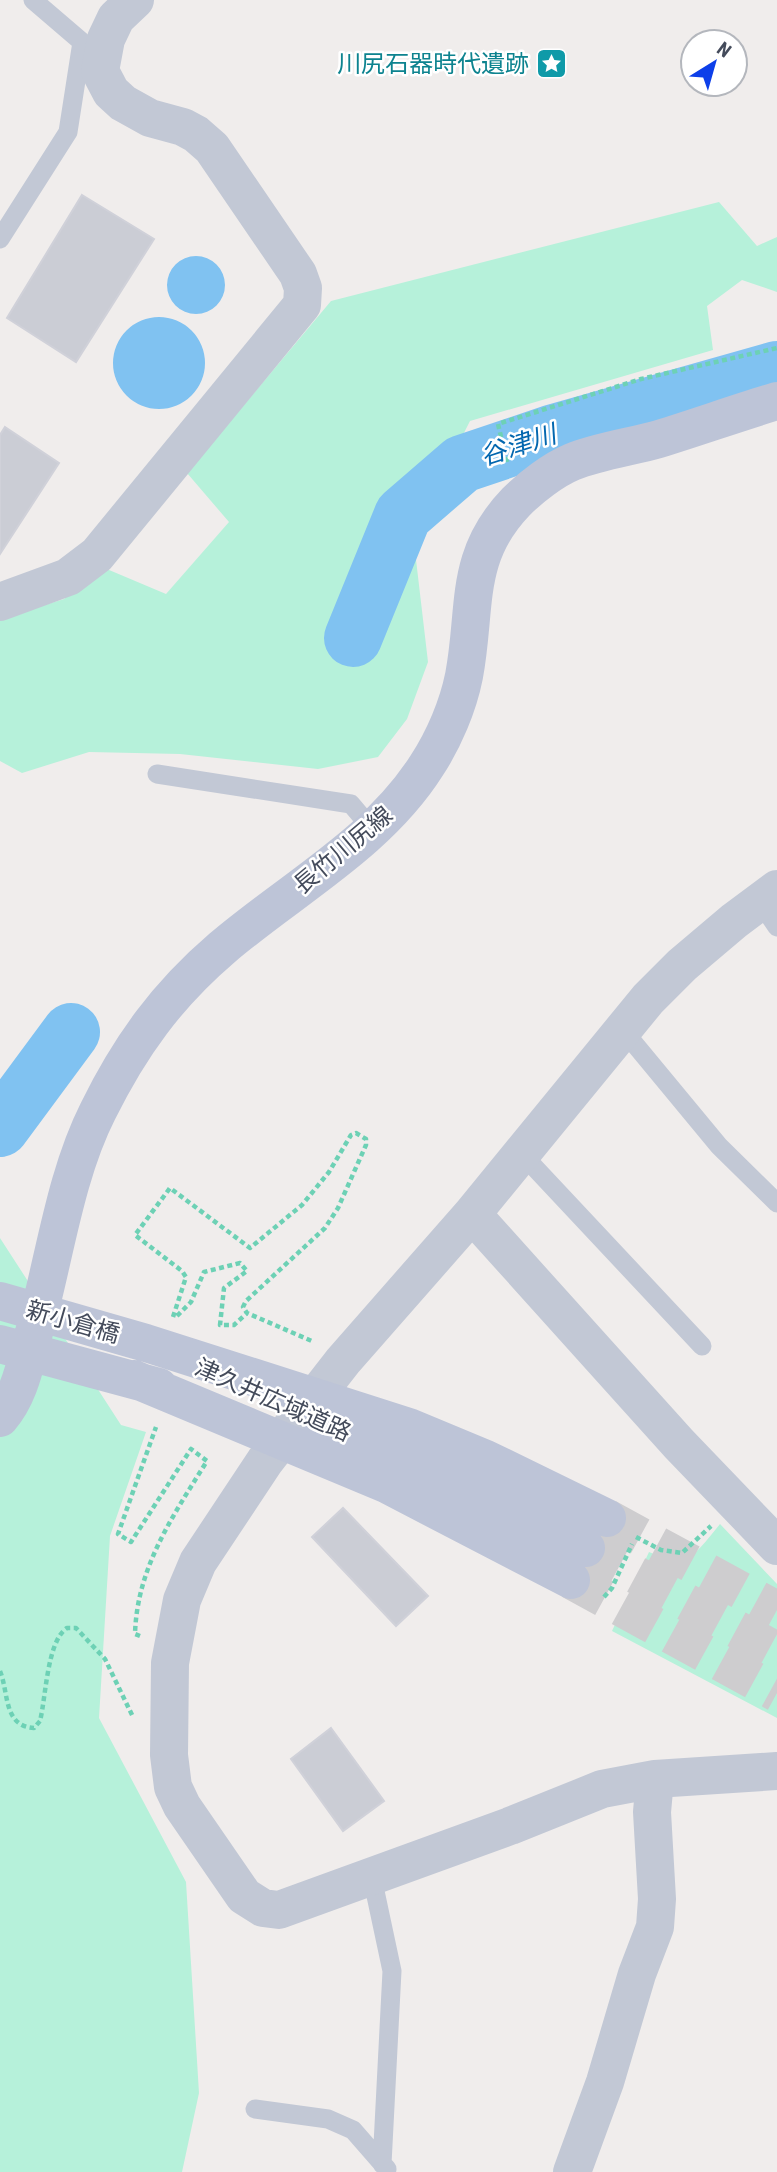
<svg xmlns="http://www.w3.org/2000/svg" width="777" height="2172" font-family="'Roboto Condensed','Noto Sans JP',sans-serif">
<rect width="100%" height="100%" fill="#f0edec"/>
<!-- green -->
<path fill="#b6f1da" d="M719 202 757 246 777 237V292L742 280 707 306 713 350 470 421 413 534 428 662 407 719 378 757 318 769 180 754 89 752 22 773 0 761V619L64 599 102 567 166 594 229 522 187 473 331 301Z
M0 1238 121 1425 146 1432 110 1536 99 1718 186 1882 199 2093 182 2172H0Z
M720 1524 777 1584V1718L612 1631 649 1552C689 1570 695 1554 720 1524Z"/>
<!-- water -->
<path fill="#80c2f1" d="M167 285a29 29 0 1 1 58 0a29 29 0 1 1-58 0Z
M113 363a46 46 0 1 1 92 0a46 46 0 1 1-92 0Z"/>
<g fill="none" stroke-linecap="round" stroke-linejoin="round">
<!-- river -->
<path stroke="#80c2f1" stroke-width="58" d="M353 638 403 515 462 464 551 434 777 370
M0 1128 71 1032"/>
</g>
<!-- building -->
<path fill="#cbcdd5" stroke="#d0d1d9" stroke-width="2" d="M82 195 154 239 76 362 7 318Z
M5 427 59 463 0 554V435Z
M343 1508 428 1596 396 1626 312 1537Z
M331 1728 384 1801 343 1831 291 1759Z"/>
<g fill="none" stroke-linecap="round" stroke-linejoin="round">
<!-- secondary-tunnel -->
<path stroke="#cecdcf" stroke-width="38" stroke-dasharray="38 19" stroke-linecap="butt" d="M607 1518 777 1610
M586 1548 777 1651
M571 1580 777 1693"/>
<!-- path -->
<path stroke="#6dd1b5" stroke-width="4.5" stroke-dasharray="5 3.5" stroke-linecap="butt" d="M507 462 498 424 641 379 777 348
M177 1316 191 1302 204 1272 240 1263 247 1271 224 1288 220 1325H234L247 1313
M173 1317 186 1277 182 1271 135 1235 170 1188 250 1248 302 1205 329 1172 351 1135 356 1133 366 1139V1145L338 1208 325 1228 246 1301 243 1307 247 1313 314 1342
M636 1537 661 1550 682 1553 711 1526
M604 1597 612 1588 632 1544
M140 1636 135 1634C137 1567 173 1516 207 1461L191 1449 131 1542 118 1534 156 1427
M0 1671C9 1693 3 1726 34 1728L40 1721C46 1697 47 1641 67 1628H76L105 1659 133 1717"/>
<!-- service -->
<path stroke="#c2c8d5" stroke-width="19" d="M0 239 68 132 82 42 33 0
M157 774 351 804 372 829
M760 902 777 927
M623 1030 719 1146 777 1203
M522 1154 702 1346
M372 1877 392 1971 382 2164
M255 2109 328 2119 353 2130 387 2169"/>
<!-- minor -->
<path stroke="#c2c8d5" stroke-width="38" d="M0 602 68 577 97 555 302 305 303 288 298 274 212 148 196 134 183 127 150 118 123 103 111 92 100 71 106 39 116 18 135 0
M777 889 734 921 682 965 648 999 472 1214 343 1361 265 1461 198 1562 182 1600 170 1663 169 1755 173 1787 182 1806 244 1896 263 1908 279 1910 510 1826 602 1789 655 1779 777 1771
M472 1214 679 1444 777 1546
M572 2172 605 2082 637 1974 655 1927 657 1899 652 1812 655 1779"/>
<!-- secondary -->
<path stroke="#bdc4d7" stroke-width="38" d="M0 1301 146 1343 409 1427 486 1459 607 1518
M0 1344 159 1387
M134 1379 386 1484 571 1580
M0 1418C20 1395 25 1364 33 1336 54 1263 64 1178 98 1111 130 1046 167 995 222 948 291 889 378 843 427 765 444 739 458 706 464 676 477 608 463 557 516 502 531 487 553 470 572 462 599 451 631 447 659 439 698 427 737 413 777 401
M321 1421 400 1457 586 1548"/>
</g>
<!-- icons -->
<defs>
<symbol id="sight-square" viewBox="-11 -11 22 22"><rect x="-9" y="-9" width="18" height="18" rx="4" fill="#0f9aa8" stroke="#fff"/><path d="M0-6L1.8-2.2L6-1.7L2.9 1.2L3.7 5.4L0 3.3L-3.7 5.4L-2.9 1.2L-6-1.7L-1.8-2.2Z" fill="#fff"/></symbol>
</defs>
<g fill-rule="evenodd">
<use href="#sight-square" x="534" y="46" width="35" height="35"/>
</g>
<g text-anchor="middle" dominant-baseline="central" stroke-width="5" stroke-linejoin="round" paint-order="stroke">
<!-- culture labels -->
<g font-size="24" fill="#0d838f" stroke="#fff" text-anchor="end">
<text x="529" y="64">川尻石器時代遺跡</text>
</g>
<!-- street labels -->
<g font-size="24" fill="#444b5b" stroke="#fff">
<text transform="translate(343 850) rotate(-40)">長竹川尻線</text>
<text transform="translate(73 1322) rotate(16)">新小倉橋</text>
<text transform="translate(273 1400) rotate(24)">津久井広域道路</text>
</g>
<!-- water labels -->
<g font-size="26" font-style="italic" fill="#0367af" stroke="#fff">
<text transform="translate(518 445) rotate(-18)">谷津川</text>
</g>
</g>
<!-- north arrow -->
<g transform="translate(714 63) rotate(37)"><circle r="33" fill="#ffffff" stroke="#b4b7bd" stroke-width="2"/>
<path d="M0-5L12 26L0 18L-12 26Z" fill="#0d3fe9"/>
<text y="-10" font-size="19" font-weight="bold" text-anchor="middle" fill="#444b5b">N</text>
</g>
</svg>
